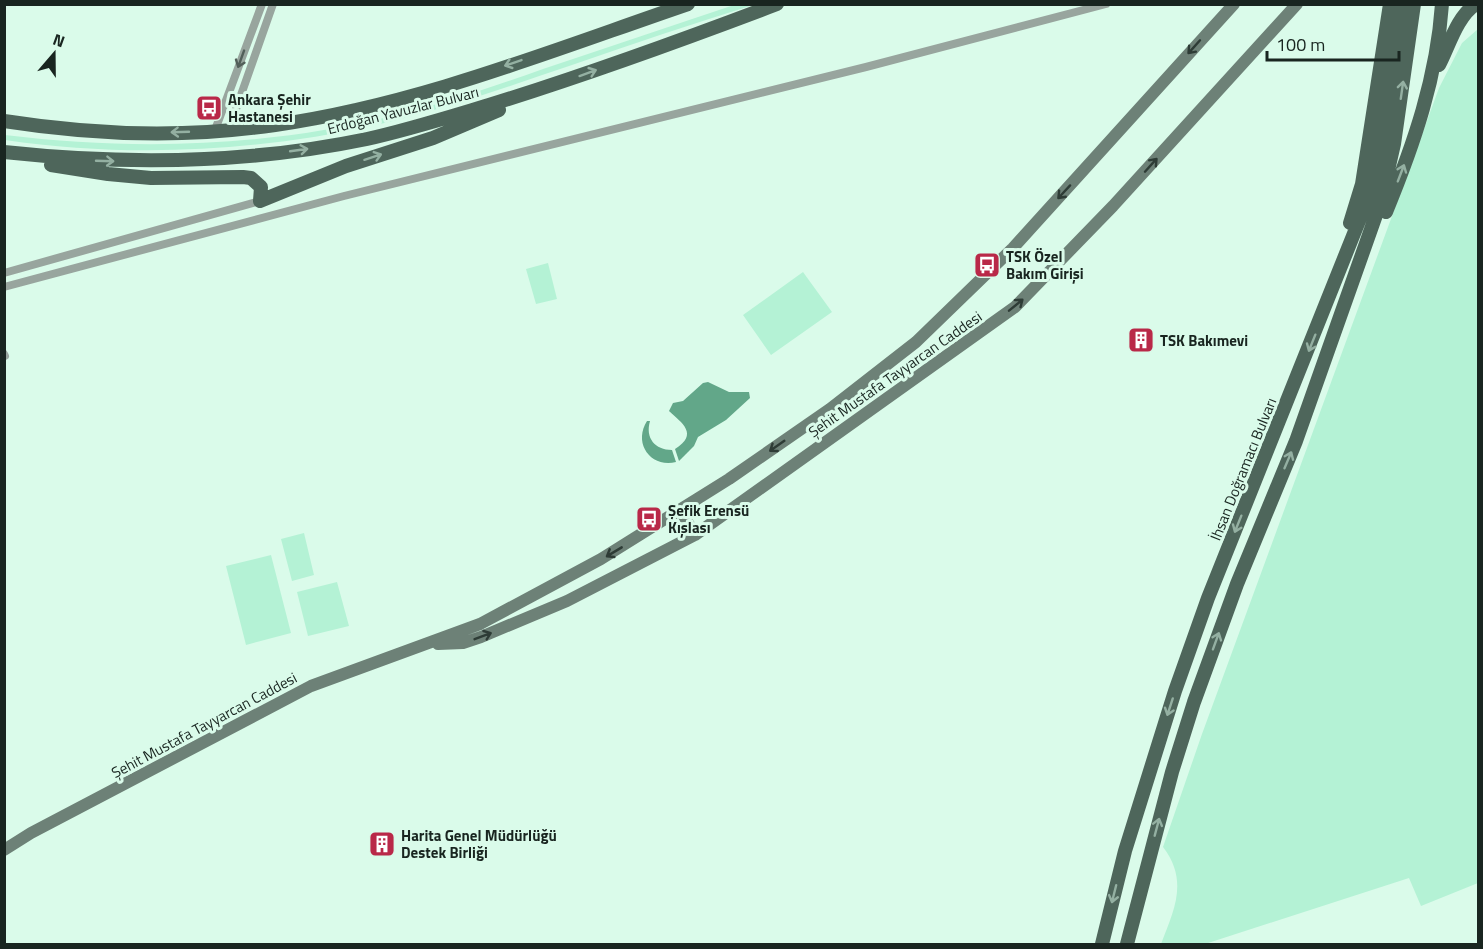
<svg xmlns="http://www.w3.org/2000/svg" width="1483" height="949" font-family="'Titillium Web',sans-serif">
<rect width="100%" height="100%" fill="#dafbea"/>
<!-- green -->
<path fill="#b4f2d5" d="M737 4 753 5C692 24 632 44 572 65 507 87 442 110 376 125 255 152 127 158 5 140V135C135 151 268 147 396 115 446 103 495 86 543 69 608 47 672 26 737 4Z
M1478 29V883L1421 906 1409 878 1205 944H1161C1174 910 1189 881 1163 847L1202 734 1439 88 1462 43Z
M548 263 557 299 536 304 526 269Z
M803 272 832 312 771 355 743 315Z
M304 533 314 575 292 581 281 539Z
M271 555 291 633 246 645 226 566Z
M337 582 349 626 308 636 297 592Z"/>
<!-- water -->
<path fill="#62a789" d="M708 382 729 392H749L750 398 726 420 698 437 694 446 679 461 675 449C699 434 682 423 669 411L673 403 683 401 703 383Z
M647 421H650C645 438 655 450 672 450L676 462C650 468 633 443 647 421Z"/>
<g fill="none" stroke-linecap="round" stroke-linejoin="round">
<!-- minor -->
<path stroke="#98a59e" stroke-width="8" d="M229 129 273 4
M215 130 262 4
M4 273 260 201
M4 287 344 196 866 67 1106 4
M4 354 5 356"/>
<!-- secondary -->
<path stroke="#6d8177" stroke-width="12" d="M681 511 695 535
M438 644 463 643 481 637 567 601 695 535 1015 307 1113 206 1297 4
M4 850 31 833 311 686 480 624 601 559 729 479 830 409 916 342 1013 248 1234 4"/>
<!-- primary -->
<path stroke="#4e665b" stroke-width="14" d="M1439 65C1449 46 1457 16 1476 4
M4 121C93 135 187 138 275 125 417 105 553 50 688 4
M4 152C125 165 247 164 367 139 408 130 449 117 489 105 586 75 682 40 777 4
M51 165 108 174 151 178 243 177 251 178 261 187 260 201
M260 201 346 166 433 138 499 110
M1386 212C1414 144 1437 77 1442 4
M1350 223 1362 184 1390 4
M1102 944 1125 851 1175 691 1208 598 1367 201 1377 164 1400 4
M1127 944 1172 772 1194 702 1237 584 1296 441 1381 201 1394 144 1414 4"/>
</g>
<!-- one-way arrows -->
<defs><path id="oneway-shaft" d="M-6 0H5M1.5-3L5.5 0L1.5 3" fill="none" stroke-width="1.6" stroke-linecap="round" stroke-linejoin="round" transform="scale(1.5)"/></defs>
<g stroke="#2e3c36">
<use href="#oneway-shaft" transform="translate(1194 47) rotate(132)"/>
<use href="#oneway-shaft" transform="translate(1151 165) rotate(-48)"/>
<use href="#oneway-shaft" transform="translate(1064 192) rotate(133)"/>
<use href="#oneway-shaft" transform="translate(1016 305) rotate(-39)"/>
<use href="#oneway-shaft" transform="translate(777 446) rotate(145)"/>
<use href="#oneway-shaft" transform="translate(614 552) rotate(149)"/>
<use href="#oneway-shaft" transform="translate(483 636) rotate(-21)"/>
</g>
<use stroke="#525f59" href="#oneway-shaft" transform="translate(241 59) rotate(110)"/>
<g stroke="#94b0a2">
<use href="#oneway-shaft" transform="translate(513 63) rotate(161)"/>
<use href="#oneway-shaft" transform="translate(588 73) rotate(-20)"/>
<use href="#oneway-shaft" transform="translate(1402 90) rotate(-82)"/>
<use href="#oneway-shaft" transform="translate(180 132) rotate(178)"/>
<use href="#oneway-shaft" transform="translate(299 150) rotate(-8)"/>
<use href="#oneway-shaft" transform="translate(373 157) rotate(-18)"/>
<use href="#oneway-shaft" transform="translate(105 161) rotate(2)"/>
<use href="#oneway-shaft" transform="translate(1401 173) rotate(-69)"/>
<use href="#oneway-shaft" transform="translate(1312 343) rotate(112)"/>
<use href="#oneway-shaft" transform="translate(1288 460) rotate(-67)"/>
<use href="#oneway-shaft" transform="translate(1238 524) rotate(112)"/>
<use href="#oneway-shaft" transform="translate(1216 641) rotate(-70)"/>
<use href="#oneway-shaft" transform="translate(1170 707) rotate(108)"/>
<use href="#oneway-shaft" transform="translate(1157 827) rotate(-75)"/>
<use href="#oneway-shaft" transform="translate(1114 894) rotate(104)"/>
</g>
<!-- icons -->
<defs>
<symbol id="bus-square" viewBox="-11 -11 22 22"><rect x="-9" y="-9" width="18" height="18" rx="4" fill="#b92848" stroke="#dafbea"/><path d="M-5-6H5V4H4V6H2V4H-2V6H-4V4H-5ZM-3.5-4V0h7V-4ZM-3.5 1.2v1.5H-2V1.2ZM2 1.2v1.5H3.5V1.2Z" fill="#fff"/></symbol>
<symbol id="building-square" viewBox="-11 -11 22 22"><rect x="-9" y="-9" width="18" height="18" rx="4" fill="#b92848" stroke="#dafbea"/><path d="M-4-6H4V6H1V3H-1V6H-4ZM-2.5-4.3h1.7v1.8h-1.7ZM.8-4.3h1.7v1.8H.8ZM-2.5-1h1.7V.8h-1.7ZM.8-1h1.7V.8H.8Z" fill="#fff"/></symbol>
</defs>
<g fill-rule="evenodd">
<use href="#bus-square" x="194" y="93" width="30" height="30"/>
<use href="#bus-square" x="972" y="250" width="30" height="30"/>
<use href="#building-square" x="1126" y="325" width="30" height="30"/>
<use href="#bus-square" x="634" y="504" width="30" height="30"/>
<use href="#building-square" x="367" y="829" width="30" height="30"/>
</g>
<g text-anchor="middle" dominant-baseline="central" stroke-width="6" stroke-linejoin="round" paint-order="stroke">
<!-- poi labels -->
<g font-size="15" font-weight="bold" fill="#192520" stroke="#dafbea" text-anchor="start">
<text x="228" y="99">Ankara Şehir<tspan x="228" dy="17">Hastanesi</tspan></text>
<text x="1006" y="256">TSK Özel<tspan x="1006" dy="17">Bakım Girişi</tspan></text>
<text x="1160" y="340">TSK Bakımevi</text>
<text x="668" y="510">Şefik Erensü<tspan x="668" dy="17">Kışlası</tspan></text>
<text x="401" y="835">Harita Genel Müdürlüğü<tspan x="401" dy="17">Destek Birliği</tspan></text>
</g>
<!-- street labels -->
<g font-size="15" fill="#192520" stroke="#dafbea">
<text transform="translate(403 110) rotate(-14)">Erdoğan Yavuzlar Bulvarı</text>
<text transform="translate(895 374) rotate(-35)">Şehit Mustafa Tayyarcan Caddesi</text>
<text transform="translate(1243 469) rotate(-68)">İhsan Doğramacı Bulvarı</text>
<text transform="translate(204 725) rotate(-28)">Şehit Mustafa Tayyarcan Caddesi</text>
</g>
</g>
<!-- border -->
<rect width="1483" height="949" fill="none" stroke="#192520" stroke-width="12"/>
<!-- north arrow -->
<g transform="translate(54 54) rotate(20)" stroke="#dafbea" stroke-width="4.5" paint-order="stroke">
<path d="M0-4.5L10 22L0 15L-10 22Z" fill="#192520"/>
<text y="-9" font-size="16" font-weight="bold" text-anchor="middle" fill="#192520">N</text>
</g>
<!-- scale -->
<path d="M1267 51v9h132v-9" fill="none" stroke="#192520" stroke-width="3"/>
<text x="1276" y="51" font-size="18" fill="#192520" stroke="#dafbea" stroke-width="4.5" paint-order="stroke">100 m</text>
</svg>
